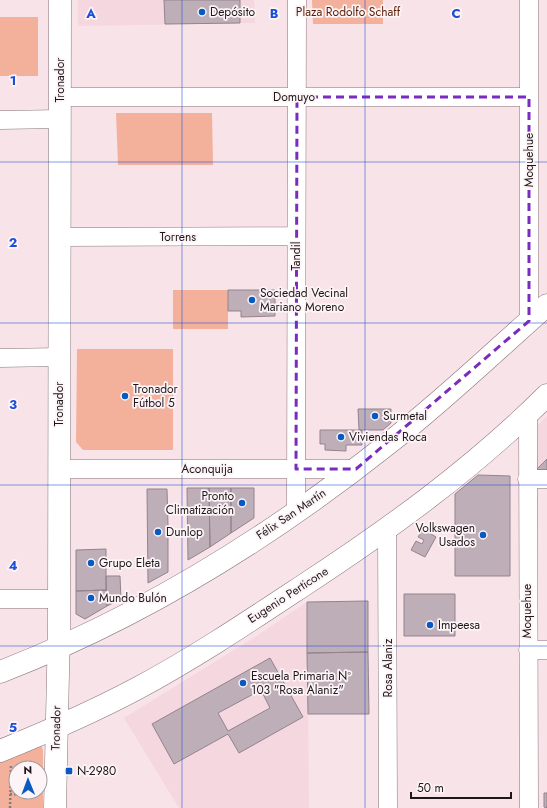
<svg xmlns="http://www.w3.org/2000/svg" width="547" height="808" font-family="Jost,sans-serif">
<rect width="100%" height="100%" fill="#f8e3e8"/>
<!-- built -->
<path fill="#f5d7df" d="M78 0H254L255 23 78 26Z
M547 416V470H536V427Z
M307 602 309 808H179L124 718 255 637Z"/>
<!-- green -->
<path fill="#f3b19c" fill-rule="evenodd" d="M312 0H383V24H313Z
M0 17H38V76H0Z
M116 113H212L213 165H118Z
M173 290H228V329H173Z
M77 349H173V450H83L76 442Z
M41 745 43 750V808H0V758ZM16 768H40V792H16Z"/>
<!-- building -->
<path fill="#beaeb8" stroke="#93838d" fill-rule="evenodd" d="M164 0H240V23L165 24Z
M228 290H275V316L241 317V311H228Z
M358 409H391V423L383 430H359Z
M320 430H362V445H346V451L325 450V444H320Z
M547 459V470H536Z
M478 475 510 476V576H455V494Z
M187 488H209L210 547 188 560Z
M209 488H231V533L210 547Z
M231 488H254V518L231 533Z
M147 489H167L168 525V572L148 583Z
M423 529 436 537 425 557 411 550 416 541 422 544 424 540 418 537Z
M106 549V590L76 591V550Z
M106 576H120L121 599 107 606Z
M106 590 107 606 85 619 76 614V591Z
M404 594H455V636H404Z
M368 601V652L307 653V602Z
M368 652 369 714H308L307 653Z
M270 658 303 717 239 753 228 734 174 764 152 724ZM261 690 270 708 228 731 218 713Z
M544 793H547V808L544 807Z"/>
<g fill="none" stroke-linecap="round" stroke-linejoin="round">
<defs>
<path id="minor" d="M60 97H529
M0 120 60 119
M59 237 296 236
M529 321V0
M0 358 59 357
M528 414 529 808
M59 469H356
M527 479H547
M296 512 297 0
M387 528 388 808
M0 599H59
M528 650H547"/>
<path id="major" d="M55 808 59 628 60 0"/>
<path id="highway" d="M0 672C140 618 272 536 389 443 444 400 495 351 547 305
M0 751C47 732 93 712 138 688 194 658 248 622 301 587 388 530 473 469 547 395"/>
</defs>
<!-- minor casing -->
<use href="#minor" stroke="#87757a" stroke-width="19"/>
<!-- major casing -->
<use href="#major" stroke="#87757a" stroke-width="23"/>
<!-- highway casing -->
<use href="#highway" stroke="#87757a" stroke-width="23"/>
<!-- path -->
<path stroke="#88797d" stroke-width="2.5" stroke-dasharray="2 2" stroke-linecap="butt" d="M10 794 38 795
M10 808 11 765"/>
<!-- minor -->
<use href="#minor" stroke="#fff" stroke-width="18"/>
<!-- major -->
<use href="#major" stroke="#fff" stroke-width="22"/>
<!-- highway -->
<use href="#highway" stroke="#fff" stroke-width="22"/>
</g>
<!-- marked area -->
<path fill="none" stroke="#7b2cbf" stroke-width="3" stroke-dasharray="8 5" stroke-linejoin="round" d="M297 97H529V321L356 469H296Z"/>
<!-- grid -->
<path fill="none" stroke="#1d4ed8" stroke-width="1" stroke-opacity="0.55" d="M182 0V808M365 0V808M0 162H547M0 323H547M0 485H547M0 646H547"/>
<!-- markers -->
<g fill="#0959c3" stroke="#fcf4f6" stroke-width="1.5">
<circle cx="202" cy="12" r="4"/>
<circle cx="252" cy="300" r="4"/>
<circle cx="125" cy="396" r="4"/>
<circle cx="375" cy="416" r="4"/>
<circle cx="341" cy="437" r="4"/>
<circle cx="242" cy="503" r="4"/>
<circle cx="158" cy="532" r="4"/>
<circle cx="483" cy="535" r="4"/>
<circle cx="91" cy="563" r="4"/>
<circle cx="91" cy="598" r="4"/>
<circle cx="430" cy="625" r="4"/>
<circle cx="243" cy="683" r="4"/>
<rect x="65" y="767" width="8" height="8" rx="2"/>
</g>
<g text-anchor="middle" dominant-baseline="central" stroke-width="3.5" stroke-linejoin="round" paint-order="stroke">
<!-- poi labels -->
<g font-size="12" fill="#1e1619" stroke="#fcf4f6" text-anchor="start">
<text x="210" y="12">Depósito</text>
<text x="260" y="293">Sociedad Vecinal<tspan x="260" dy="14">Mariano Moreno</tspan></text>
<text x="133" y="389">Tronador<tspan x="133" dy="14">Fútbol 5</tspan></text>
<text x="383" y="416">Surmetal</text>
<text x="349" y="437">Viviendas Roca</text>
<text x="234" y="496" text-anchor="end">Pronto<tspan x="234" dy="14">Climatización</tspan></text>
<text x="475" y="528" text-anchor="end">Volkswagen<tspan x="475" dy="14">Usados</tspan></text>
<text x="166" y="532">Dunlop</text>
<text x="99" y="563">Grupo Eleta</text>
<text x="99" y="598">Mundo Bulón</text>
<text x="438" y="625">Impeesa</text>
<text x="251" y="676">Escuela Primaria Nº<tspan x="251" dy="14">103 "Rosa Alaniz"</tspan></text>
<text x="77" y="771">N-2980</text>
</g>
<!-- park labels -->
<g font-size="12" fill="#591b04" stroke="#fcf4f6">
<text x="348" y="12">Plaza Rodolfo Schaff</text>
</g>
<!-- street labels -->
<g font-size="12" fill="#1e1619" stroke="#fcf4f6">
<text transform="translate(60 80) rotate(-90)">Tronador</text>
<text x="294" y="97">Domuyo</text>
<text transform="translate(529 160) rotate(-90)">Moquehue</text>
<text x="178" y="237">Torrens</text>
<text transform="translate(296 256) rotate(-90)">Tandil</text>
<text transform="translate(59 404) rotate(-90)">Tronador</text>
<text x="207" y="469">Aconquija</text>
<text transform="translate(291 514) rotate(-34)">Félix San Martín</text>
<text transform="translate(288 595) rotate(-33)">Eugenio Perticone</text>
<text transform="translate(527 611) rotate(-90)">Moquehue</text>
<text transform="translate(388 668) rotate(-90)">Rosa Alaniz</text>
<text transform="translate(56 728) rotate(-89)">Tronador</text>
</g>
</g>
<g font-size="13" text-anchor="middle" font-weight="bold" fill="#1d4ed8" stroke="#fcf4f6" stroke-width="3.5" stroke-linejoin="round" paint-order="stroke">
<text x="91" y="18">A</text>
<text x="274" y="18">B</text>
<text x="456" y="18">C</text>
<text x="13" y="85">1</text>
<text x="13" y="247">2</text>
<text x="13" y="409">3</text>
<text x="13" y="570">4</text>
<text x="13" y="732">5</text>
</g>
<!-- north arrow -->
<g transform="translate(28 780) rotate(359)"><circle r="19" fill="#fcf4f6" stroke="#a39b9e"/>
<path d="M0-3L7 15L0 10L-7 15Z" fill="#0959c3"/>
<text y="-6" font-size="11" font-weight="bold" text-anchor="middle" fill="#1e1619">N</text>
</g>
<!-- scale -->
<path d="M411 792v6h100v-6" fill="none" stroke="#1e1619" stroke-width="2"/>
<text x="417" y="792" font-size="12" fill="#1e1619" stroke="#fcf4f6" stroke-width="3" paint-order="stroke">50 m</text>
</svg>
